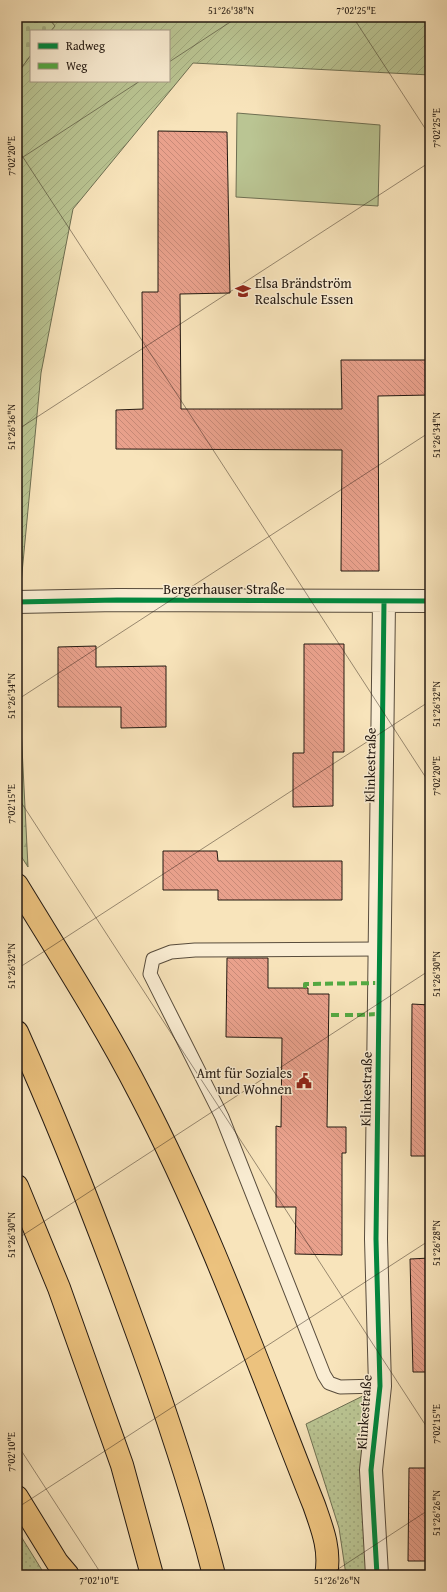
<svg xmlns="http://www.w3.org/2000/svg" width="447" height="1592" font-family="'Gentium Book Plus',serif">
<defs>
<pattern id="grass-dots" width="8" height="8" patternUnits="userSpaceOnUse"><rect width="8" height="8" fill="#bac593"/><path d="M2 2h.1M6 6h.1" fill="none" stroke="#a0a97e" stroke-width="1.8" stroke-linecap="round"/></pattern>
<pattern id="forest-firs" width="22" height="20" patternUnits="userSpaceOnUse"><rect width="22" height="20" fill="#bac593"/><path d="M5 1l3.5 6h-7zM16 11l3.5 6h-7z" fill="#a0a97e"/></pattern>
<pattern id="cemetery-stones" width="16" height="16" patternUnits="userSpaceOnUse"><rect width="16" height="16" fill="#bac593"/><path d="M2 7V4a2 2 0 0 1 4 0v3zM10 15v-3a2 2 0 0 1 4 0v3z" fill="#a0a97e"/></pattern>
<pattern id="garden-furrows" width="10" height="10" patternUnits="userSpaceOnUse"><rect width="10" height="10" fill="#bac593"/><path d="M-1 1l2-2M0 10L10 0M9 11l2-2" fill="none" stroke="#a0a97e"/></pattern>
<pattern id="building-back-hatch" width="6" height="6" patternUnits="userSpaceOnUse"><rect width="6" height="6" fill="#e9a18c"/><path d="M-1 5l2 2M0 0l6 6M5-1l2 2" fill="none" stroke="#c88a78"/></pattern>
</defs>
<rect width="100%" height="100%" fill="#f8e4bb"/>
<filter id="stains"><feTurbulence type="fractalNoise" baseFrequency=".005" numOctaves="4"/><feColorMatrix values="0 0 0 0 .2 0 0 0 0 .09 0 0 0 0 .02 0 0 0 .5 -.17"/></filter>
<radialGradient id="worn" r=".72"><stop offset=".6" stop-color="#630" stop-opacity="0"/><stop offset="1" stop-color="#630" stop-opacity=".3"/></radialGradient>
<!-- grass -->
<path fill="url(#grass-dots)" stroke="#6e6f52" d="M377 1389 374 1575H346L339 1528 306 1424Z
M17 1530 45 1575H17Z"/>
<!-- forest -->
<path fill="url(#forest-firs)" stroke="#6e6f52" d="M17 648 28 867 17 850Z"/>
<!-- cemetery -->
<path fill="url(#cemetery-stones)" stroke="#6e6f52" d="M17 17H48L55 26 51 31H31V55L17 74Z"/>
<!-- garden -->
<path fill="url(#garden-furrows)" stroke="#6e6f52" d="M48 17H430V75L193 63 73 209 41 373 20 594H17V74L31 55V81H169V31H51L55 26Z"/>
<!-- pitch -->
<path fill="#bac593" stroke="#6e6f52" d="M237 113 380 125 378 206 236 197Z"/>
<!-- building -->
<path fill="url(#building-back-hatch)" stroke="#231911" d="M158 131 227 132 230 293 180 294 181 409H342L341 360H430V395L378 396 379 571H341L342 450 116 449V410L143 409 142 292H158Z
M304 644H344V752H333V806L293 807V753H304Z
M96 646V667L166 666V727L121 728V707H58V647Z
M163 851H217L218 861H342V900H218V890H163Z
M227 958H268V988H308V994H329L327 1127H346V1153H342V1255L295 1254 296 1207H276V1126L281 1127 282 1038 226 1037Z
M412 1004 430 1005V1156H411Z
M430 1258V1372H413L410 1259Z
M409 1468H430V1561H408Z"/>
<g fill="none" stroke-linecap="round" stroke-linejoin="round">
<defs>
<path id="service" d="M379 949 195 950 171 952 153 959 150 974 222 1117 324 1375 329 1383 340 1387 380 1386"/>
<path id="minor" d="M17 602 117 600 430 601
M377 1575 371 1470 380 1386 376 1239 384 602"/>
<path id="motorway" d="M17 885C59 954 103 1022 140 1094 209 1226 259 1367 314 1505 322 1528 331 1550 326 1575
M17 1032C59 1126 97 1222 132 1319 163 1403 192 1488 214 1575
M17 1186 59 1288 122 1465 152 1575
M17 1497 57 1562 68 1575"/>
</defs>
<!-- service casing -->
<use href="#service" stroke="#584c3c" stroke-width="15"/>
<!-- minor casing -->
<use href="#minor" stroke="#584c3c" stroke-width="24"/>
<!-- motorway casing -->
<use href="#motorway" stroke="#231911" stroke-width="24"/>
<!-- service -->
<use href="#service" stroke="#faedd3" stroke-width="13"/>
<!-- minor -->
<use href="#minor" stroke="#faedd3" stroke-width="22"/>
<!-- motorway -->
<use href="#motorway" stroke="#ecc27e" stroke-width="22"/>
<!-- quiet -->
<path stroke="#53a942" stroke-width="4" stroke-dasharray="8 4" stroke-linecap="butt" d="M305 988V984L379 983
M331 1015H339
M345 1015H353
M357 1015 379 1014"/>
<defs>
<path id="cycleway" d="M17 602 117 600 430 601
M377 1575 371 1470 380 1386 376 1239 384 602"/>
</defs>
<!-- cycleway casing -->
<use href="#cycleway" stroke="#faedd3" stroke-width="8"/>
<!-- cycleway -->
<use href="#cycleway" stroke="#00873e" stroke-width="5"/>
</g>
<!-- ticks -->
<path fill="none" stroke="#231911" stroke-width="1" stroke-opacity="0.45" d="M353 17 430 136M169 62 238 17M17 148 430 784M17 161 140 81M17 430 430 162M17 700 430 432M17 796 430 1432M17 969 430 701M17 1239 430 970M17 1444 102 1575M17 1508 430 1240M329 1575 430 1509"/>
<!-- icons -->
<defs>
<symbol id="school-bare" viewBox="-9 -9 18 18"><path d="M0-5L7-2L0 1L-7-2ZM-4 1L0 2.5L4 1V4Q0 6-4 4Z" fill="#8f2418" stroke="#faedd3" stroke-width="2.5" paint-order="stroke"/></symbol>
<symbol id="civic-bare" viewBox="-9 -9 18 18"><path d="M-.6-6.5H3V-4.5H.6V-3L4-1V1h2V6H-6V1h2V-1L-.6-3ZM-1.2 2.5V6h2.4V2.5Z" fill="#8f2418" stroke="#faedd3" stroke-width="2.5" paint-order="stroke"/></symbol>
</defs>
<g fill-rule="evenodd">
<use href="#school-bare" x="232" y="280" width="22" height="22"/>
<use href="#civic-bare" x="293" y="1070" width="22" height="22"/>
</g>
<g text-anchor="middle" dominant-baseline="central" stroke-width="3" stroke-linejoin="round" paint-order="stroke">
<!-- poi labels -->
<g font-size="14" fill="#231911" stroke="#faedd3" text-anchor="start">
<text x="255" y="283">Elsa Brändström<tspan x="255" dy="16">Realschule Essen</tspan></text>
<text x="292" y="1073" text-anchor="end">Amt für Soziales<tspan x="292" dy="16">und Wohnen</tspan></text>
</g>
<!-- street labels -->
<g font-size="14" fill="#231911" stroke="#faedd3">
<text x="224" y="589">Bergerhauser Straße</text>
<text transform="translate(370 765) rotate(-89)">Klinkestraße</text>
<text transform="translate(366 1089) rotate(-89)">Klinkestraße</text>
<text transform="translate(364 1412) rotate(-86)">Klinkestraße</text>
</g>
</g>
<!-- margin -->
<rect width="447" height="1592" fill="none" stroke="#f8e4bb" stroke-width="44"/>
<!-- legend -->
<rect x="30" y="30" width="140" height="52" fill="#faedd3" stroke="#a49885"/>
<rect x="38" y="43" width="20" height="6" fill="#00873e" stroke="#a49885"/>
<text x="66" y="50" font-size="12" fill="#231911">Radweg</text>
<rect x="38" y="63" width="20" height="6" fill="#53a942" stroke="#a49885"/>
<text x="66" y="70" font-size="12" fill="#231911">Weg</text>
<rect x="22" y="22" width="403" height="1548" fill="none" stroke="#231911" stroke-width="1.5"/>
<g font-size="10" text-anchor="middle" fill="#231911">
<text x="231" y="14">51°26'38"N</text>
<text x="356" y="14">7°02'25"E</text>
<text transform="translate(436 128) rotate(-90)" y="4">7°02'25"E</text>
<text transform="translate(11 156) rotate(-90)" y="4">7°02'20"E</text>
<text transform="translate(11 427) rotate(-90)" y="4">51°26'36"N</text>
<text transform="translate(436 435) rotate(-90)" y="4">51°26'34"N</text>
<text transform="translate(11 696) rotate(-90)" y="4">51°26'34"N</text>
<text transform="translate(436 704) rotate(-90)" y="4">51°26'32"N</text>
<text transform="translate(436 776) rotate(-90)" y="4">7°02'20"E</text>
<text transform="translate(11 804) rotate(-90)" y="4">7°02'15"E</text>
<text transform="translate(11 966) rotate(-90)" y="4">51°26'32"N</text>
<text transform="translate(436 974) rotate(-90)" y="4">51°26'30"N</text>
<text transform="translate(11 1235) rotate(-90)" y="4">51°26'30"N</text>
<text transform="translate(436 1243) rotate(-90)" y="4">51°26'28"N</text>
<text transform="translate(436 1424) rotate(-90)" y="4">7°02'15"E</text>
<text transform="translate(11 1452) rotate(-90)" y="4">7°02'10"E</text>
<text transform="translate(436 1513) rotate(-90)" y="4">51°26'26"N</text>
<text x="99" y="1584">7°02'10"E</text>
<text x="337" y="1584">51°26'26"N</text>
</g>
<rect width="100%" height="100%" filter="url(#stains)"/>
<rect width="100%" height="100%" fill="url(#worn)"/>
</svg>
